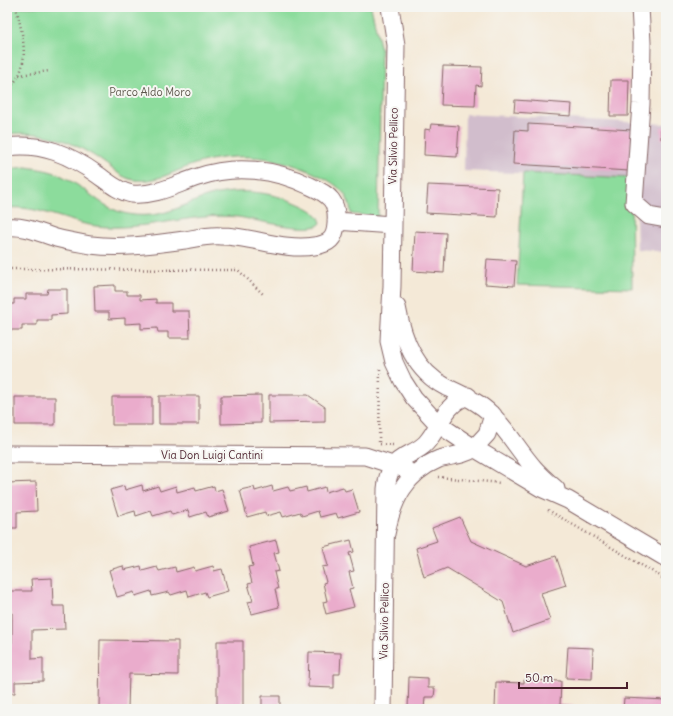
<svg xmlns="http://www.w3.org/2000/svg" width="673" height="716" font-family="Delius,sans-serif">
<rect width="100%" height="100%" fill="#f6f6f2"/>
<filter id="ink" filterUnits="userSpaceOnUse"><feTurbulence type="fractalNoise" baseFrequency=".025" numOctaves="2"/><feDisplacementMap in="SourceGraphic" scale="8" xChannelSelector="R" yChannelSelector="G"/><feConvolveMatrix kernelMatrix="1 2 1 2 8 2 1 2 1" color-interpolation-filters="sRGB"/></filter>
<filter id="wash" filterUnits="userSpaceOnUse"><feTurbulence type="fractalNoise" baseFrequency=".012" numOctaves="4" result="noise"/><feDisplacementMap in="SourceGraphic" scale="16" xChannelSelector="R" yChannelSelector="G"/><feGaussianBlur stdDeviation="0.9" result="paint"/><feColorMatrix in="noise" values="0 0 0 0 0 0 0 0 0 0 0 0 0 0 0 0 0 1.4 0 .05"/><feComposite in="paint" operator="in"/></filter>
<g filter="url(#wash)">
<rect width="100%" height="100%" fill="#f4e9d7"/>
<!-- industrial -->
<path fill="#d1bdcc" d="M465 114 666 124V252L637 250 635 178 464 171Z"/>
<!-- green -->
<path fill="#8cdc9c" stroke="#6b7e64" d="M7 7H371L381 50 378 217 351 214C350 193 336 184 318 175 279 156 237 151 195 164 174 171 157 183 134 180 123 179 112 168 103 162 74 141 43 130 7 134Z
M26 167C38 169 51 170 62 176 96 193 107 219 151 215 171 213 186 204 203 198 236 187 271 191 301 205 309 209 319 213 321 223 314 235 252 219 238 217 191 212 144 232 96 226 66 222 37 205 7 208V169Z
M523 173 631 178 632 288 517 285Z"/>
<g id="blocks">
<!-- building -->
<path fill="#eaaccc" d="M443 66 482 67 481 86 476 85 475 106 441 105Z
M611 80H629L628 116H610Z
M515 100 572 104 571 116 514 112Z
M431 124 459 126 457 157 424 155 425 129 430 130Z
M528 124 632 130 629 171 513 164 515 130 528 131Z
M661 127H666V139H661Z
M428 185 498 188 497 217 426 213Z
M415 231 446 233 444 273 413 271Z
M487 259 516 261 514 286 485 284Z
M115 285V291H127V295H140V300L156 299V303H171V311H189L190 338H168V332H158L157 328 141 329V323L125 324V318L109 319V312H95L94 286Z
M48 289H67V314L51 315V320H37V325H22V330H7V304H14V299H26V294H47Z
M261 395V423L221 424V396Z
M269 395H308L325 407V422L269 423Z
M159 396H199V424H159Z
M15 397H55V425H15Z
M112 397H152V425H112Z
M36 482 37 511 17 512V528H7V483Z
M142 485 143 491 158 486 160 491 176 486 177 492 195 487 196 491 214 486 215 491 222 489 229 511 208 517 206 512 190 517 188 510 172 515 170 511 153 516 151 511 136 516 135 511 118 516 110 490 124 486 125 490Z
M272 486 273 491 288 487 290 491 306 487 307 492 325 487 326 492 343 487 345 491 352 489 359 512 338 518 336 513 320 517 318 511 302 516 300 512 283 517 281 512 266 516 265 512 247 517 240 490 254 487 255 491Z
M460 517 471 541 526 566 556 556 566 585 541 593 550 620 513 633 503 602 447 568 424 577 416 548 437 541 432 528Z
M276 540 279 552 274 553 279 571 274 572 278 589H275L279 607 252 614 248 602 253 601 248 584 252 583 248 567 253 566 249 547Z
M351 540 354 552 349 553 354 571 349 572 353 588 349 589 354 607 326 614 323 602 327 601 323 583 326 582 322 567 328 566 323 547Z
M123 566 124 570 141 566 142 571 157 567 159 571 175 567 176 572 194 567 195 571 213 566 214 571 222 569 228 591 207 597 205 592 189 597 187 590 171 595 169 592 152 596 151 591 135 596 134 592 117 597 109 570Z
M52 578 53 606H64L65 629 32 630V659L43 658V681L15 682V693H7V643H12V613H7V591H32L31 579Z
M100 640 178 641V675L129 674 128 709H99Z
M217 641H243V709H217Z
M568 647 593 648 592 679 566 678Z
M309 652 341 653 340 674H334V688L308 687Z
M409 677 428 678V688H435L434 697H425L424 709H408Z
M524 680 561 681 560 705 602 707V709H495L496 682 524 683Z
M262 696H280V709H262Z
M624 698 666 700V709H623Z"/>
</g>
</g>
<g filter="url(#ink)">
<use href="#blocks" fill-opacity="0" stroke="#866667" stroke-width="1"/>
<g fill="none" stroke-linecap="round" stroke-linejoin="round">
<defs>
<path id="minor" d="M390 7 396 45 392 286 389 341 394 362 403 381 414 398 438 424 474 448 487 434 493 415
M640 7 642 43 641 104 634 203 649 216 666 219
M7 147C42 142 70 155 98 175 108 182 119 192 132 194 157 196 176 184 198 177 235 164 275 169 310 186 330 195 338 201 336 224 335 239 329 244 314 246 283 251 252 236 221 236 209 235 197 238 185 240 155 244 122 249 91 245 80 243 67 241 56 238 40 233 24 225 7 227
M336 221 392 225
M397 307C403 340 415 371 446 387 463 395 479 402 492 415 508 431 519 451 534 468 540 475 548 482 556 489
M7 454 365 456 405 469 413 476
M386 534C392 501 405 473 439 459 451 455 464 456 474 448L541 488 568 500 666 558
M383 709 386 489C387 481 388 473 393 466 401 455 417 453 426 443 441 426 444 404 468 396"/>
</defs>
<!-- minor casing -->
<use href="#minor" stroke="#866667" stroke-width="19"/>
<!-- path -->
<path stroke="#866667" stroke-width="2.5" stroke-dasharray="1 3" stroke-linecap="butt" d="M19 75 49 71
M7 90C11 86 16 81 19 75 29 54 21 29 16 7
M7 269 238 270 263 294
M380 369 379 444 393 445
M438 477 501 483
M548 510 660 576 666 582"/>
<!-- minor -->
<use href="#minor" stroke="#fff" stroke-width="17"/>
</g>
</g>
<g text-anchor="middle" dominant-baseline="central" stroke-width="4" stroke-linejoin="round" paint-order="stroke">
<!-- park labels -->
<g font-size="11" fill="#5e584d" stroke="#f6f6f2">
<text x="150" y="92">Parco Aldo Moro</text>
</g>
<!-- street labels -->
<g font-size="11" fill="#4a1f2b" stroke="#f6f6f2">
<text transform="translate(393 146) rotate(-89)">Via Silvio Pellico</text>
<text x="212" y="455">Via Don Luigi Cantini</text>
<text transform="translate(384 621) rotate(-89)">Via Silvio Pellico</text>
</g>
</g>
<!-- margin -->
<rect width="673" height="716" fill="none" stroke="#f6f6f2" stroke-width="24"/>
<!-- scale -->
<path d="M519 682v6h108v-6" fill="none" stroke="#4a1f2b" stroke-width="2"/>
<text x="525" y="682" font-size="12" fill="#4a1f2b" stroke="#f6f6f2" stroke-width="3" paint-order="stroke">50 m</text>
</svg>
